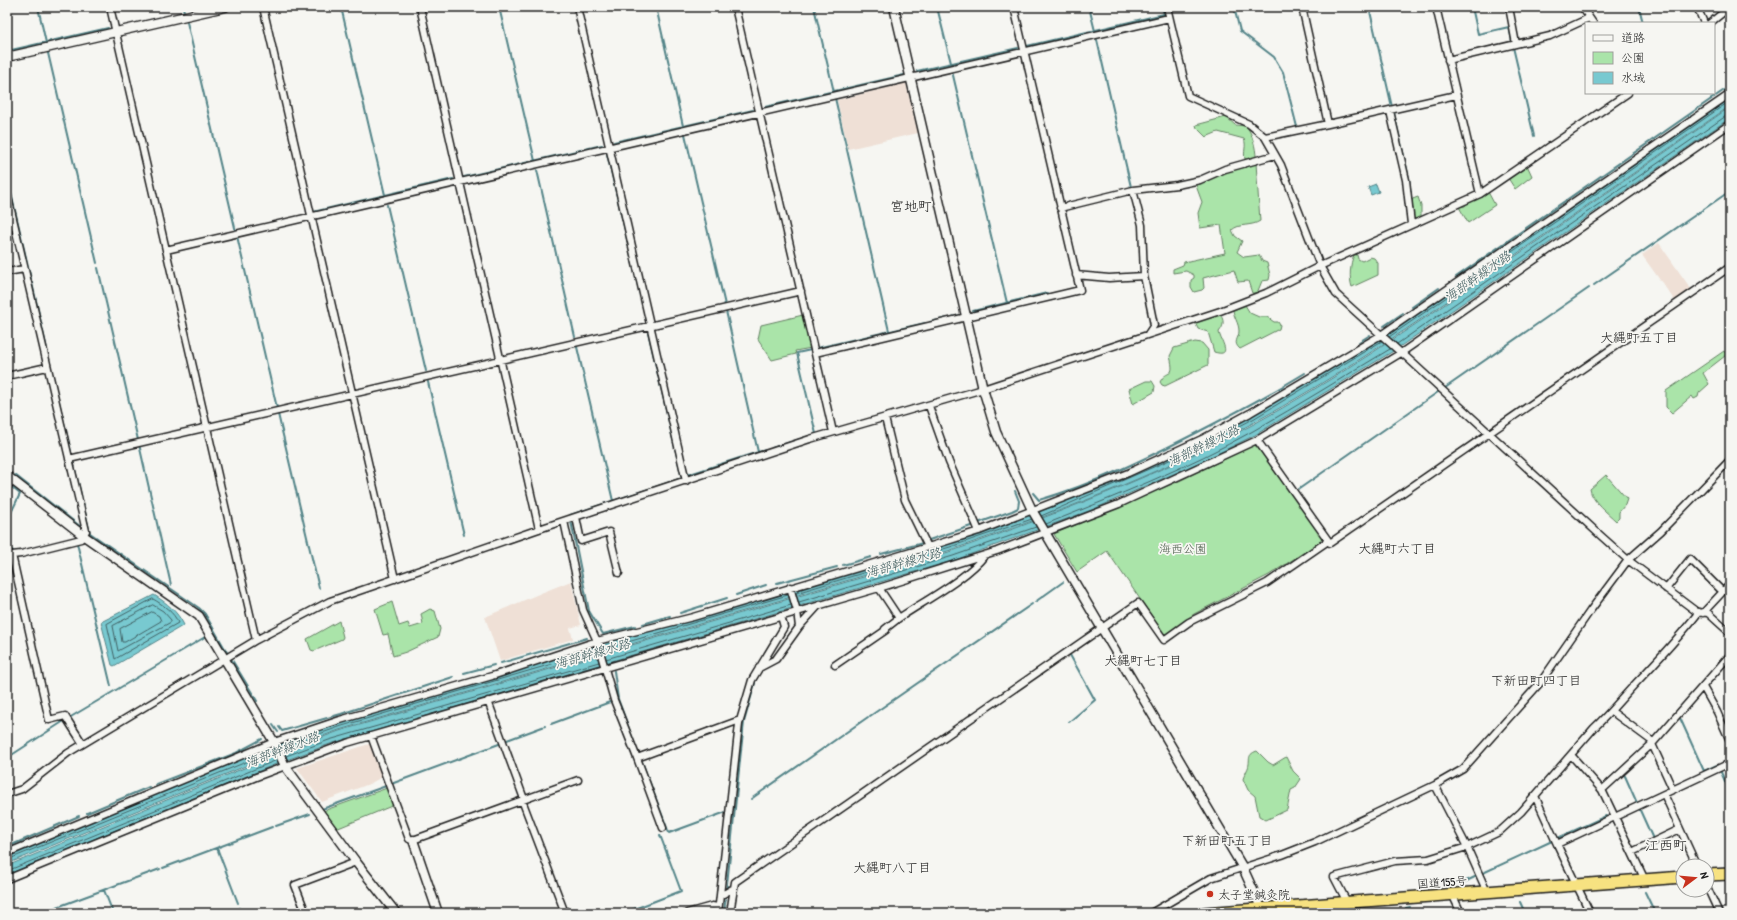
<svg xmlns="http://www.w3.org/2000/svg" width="1737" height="920" font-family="'Patrick Hand','Klee One',sans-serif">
<rect width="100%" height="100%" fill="#f6f6f2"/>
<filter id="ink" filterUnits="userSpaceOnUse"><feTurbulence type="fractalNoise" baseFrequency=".025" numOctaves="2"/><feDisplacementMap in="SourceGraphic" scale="8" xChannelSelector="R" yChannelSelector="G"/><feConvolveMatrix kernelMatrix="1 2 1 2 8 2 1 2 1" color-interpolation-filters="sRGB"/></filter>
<g filter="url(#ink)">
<!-- built -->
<path fill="#efe0d6" d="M906 83 918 133 848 149 837 100Z
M1659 243 1691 289 1675 301 1642 255Z
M571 581 581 625 570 628 573 639 500 661 485 617 541 593Z
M372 743 384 776 369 784 322 802 297 768Z"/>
<!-- green -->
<path fill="#aae4a9" stroke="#638062" d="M1226 117 1235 125 1246 126C1252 132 1256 149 1256 157L1245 159C1243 152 1247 146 1244 139L1218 132 1206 137 1197 128 1196 125Z
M1256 163 1260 221C1251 227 1239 223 1232 230L1235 236 1242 241 1237 252 1244 257 1259 255 1262 261 1267 263 1270 275 1269 280 1262 281 1257 293H1252L1248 281 1238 282 1234 270 1203 278 1204 288 1202 290 1194 292 1191 287V280L1194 278V275L1186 271 1173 273V269L1183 265 1184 262 1225 253 1221 225 1200 228 1198 213 1202 202 1195 183 1225 171Z
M1527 165 1532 176 1515 189 1508 178Z
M1488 192 1495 205 1468 223 1459 207 1465 206 1467 203Z
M1418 197 1421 206V218L1414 220 1410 200Z
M1354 255H1357L1358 259 1362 261 1370 257 1374 258 1378 263V275L1352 287C1349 279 1350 263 1354 255Z
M1242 305H1245L1250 313 1259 317H1267L1274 322H1278L1280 325 1279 329 1240 349C1232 342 1239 339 1239 331 1239 323 1233 316 1233 309Z
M1219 313C1225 320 1224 326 1219 332 1220 340 1234 358 1214 352L1208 332 1198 329 1194 320Z
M803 315 811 348 795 351 796 354 772 360 758 339 761 325Z
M1195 342 1202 343 1208 350V365L1165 386 1162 385 1160 382C1167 368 1176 380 1170 356L1174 348Z
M1724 351 1726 354 1725 356 1703 373 1709 384 1699 393 1698 397 1694 399 1692 396 1672 413 1666 407V391Z
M1146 381H1152L1155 386 1154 392 1133 404 1129 389Z
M1254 445 1257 447 1322 537 1320 542 1269 575 1194 614 1167 634H1164L1107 551 1077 572 1054 534 1177 482Z
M1606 475 1627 499 1625 505 1619 512V518L1616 521C1607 512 1592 502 1590 489Z
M392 602 399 626 408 623 410 628 423 624 421 614 430 609 435 611 440 629 438 637 406 652 393 656 388 634 383 635 375 609Z
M339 621 343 637 342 639 314 651 311 650 307 639Z
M1257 751 1268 762 1273 765 1286 757 1293 771 1301 779 1295 788 1291 790 1287 810 1266 820 1259 816 1255 796 1248 790 1243 779C1244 775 1246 773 1247 770 1252 761 1245 755 1257 751Z
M387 788 394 805 336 829 323 811Z"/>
<!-- water -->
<path fill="#78c9d0" stroke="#538488" d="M1730 97V106C1652 160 1574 215 1496 268 1416 323 1336 378 1251 424 1156 476 1054 514 951 550L339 730 277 753 7 864V856L274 746 341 722 948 543 1037 513 1119 478 1202 441 1382 337Z
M1730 107V118L1395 350 1255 435 1205 460 1094 509 955 560 330 744 281 762 7 875V866L278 754 339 731 952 551C1054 515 1156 476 1252 425 1333 381 1409 329 1485 277 1567 221 1648 164 1730 107Z
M1376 184 1379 192 1371 195 1368 187Z
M154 595C167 603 177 611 184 625L114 666 112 665 101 622Z"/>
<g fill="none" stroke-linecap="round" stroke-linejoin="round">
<!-- shore -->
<path stroke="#416164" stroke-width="1" d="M1389 337 1730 101
M1397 344 1726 116 1730 115
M1041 516 1204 445 1253 419 1382 341
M1046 524C1114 497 1189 467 1253 431 1299 405 1345 376 1390 349
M796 593 950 547 1032 519
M153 599C162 604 175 613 178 623L115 659 107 624Z
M799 602 953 556 1036 527
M153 605 163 611 171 620V622L118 651 113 626Z
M152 612 159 616 161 621 125 642H122L120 629Z
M604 649 788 595
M606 659 791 605
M282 747 342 726 596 651
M286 756 329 740 599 662
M7 860 273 751
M7 871 277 760"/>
<!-- stream -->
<path stroke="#538488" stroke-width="2" d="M38 7 46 43
M183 7 184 12
M341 7 385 195
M499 7 535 161
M656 7 683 126
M814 7 834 92
M937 7 951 63
M1089 7 1095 31
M1234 7 1240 31 1274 57 1283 72 1297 127
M1369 7 1392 107
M1472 7 1478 34 1509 27 1512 41
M1639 7 1643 23
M187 22 236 232
M1097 40 1131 187
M1027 46 1164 14 1162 7
M1513 47 1534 136
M7 51 108 28
M48 53 97 263
M917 71 1018 48
M952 71 1007 303
M835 98 889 331
M765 107 904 75
M1394 113 1409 178 1412 204
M685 134 725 305
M614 142 753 110
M607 154 646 320
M537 170 575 337
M7 176 31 279
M464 177 602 145
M387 205 426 371
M313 212 453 179
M237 236 277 408
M98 268 138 440
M1456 277 1730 86
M32 283 47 349
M1594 285 1730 191
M1412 307 1439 288
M973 311 1047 293
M952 317 960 315
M930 322 948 318
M1384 326 1403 313
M1359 342 1370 335
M577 347 613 501
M817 348 925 323
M47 352 72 456
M428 382 464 535
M1445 388 1589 288
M7 401 11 418 7 419
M278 414 319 588
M139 444 171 585
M772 448 816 434 797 353 811 350
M758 452 766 450
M73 461 90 533 199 608 205 614 228 654
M7 469 10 471
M15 475 81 527
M687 475 758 452 726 311
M7 483 20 494 7 521
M1299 489 1438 392
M1033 493 1039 500C1094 484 1145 459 1196 433 1233 414 1269 395 1305 373
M570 517V515L682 478 648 332
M571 521 589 611 603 634 635 626
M978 523 1012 511 1018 508 1019 501 1015 491
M929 540 974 525
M75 543H77L111 686
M7 548 13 551
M881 554 923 543
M843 565 871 557
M777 583 837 567
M736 595 766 585
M1035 602 1063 582
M680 613 727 598
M643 624 670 616
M232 660 257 701
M501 663 587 638
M614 671 618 699 637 750
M464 673 494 665
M870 716 1032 604
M69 718 205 637
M1680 718 1704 771 1717 765
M1069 722 1095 700 1070 655
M551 724 610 702
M273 725 278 732
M279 727 282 731 341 714 453 677
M507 740 545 726
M7 758 64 721
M641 759 669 833 726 812
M1720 770 1730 792
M1625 776 1637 803
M156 784 236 753 262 739
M391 784 499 744
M751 799 868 717
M1639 808 1653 839
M322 809 386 786
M87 813 149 787
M276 826 310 814
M1558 838 1606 816
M7 847 79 816
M217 848 238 903
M163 868 272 827
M1483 873 1552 841
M1460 884 1477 876
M104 890 113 913
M1645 892 1655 913
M1520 902 1525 913
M239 908 241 913
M49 910 160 869
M41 913 46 911
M630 913 629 911 681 891 660 835
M724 913 744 722 755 683
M1406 913V908L1410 907"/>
<defs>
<path id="street" d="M110 7 256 640
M263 7 395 579
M420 7 539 529
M577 7 686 481
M735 7 833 432
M1167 7 1188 96 1249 124 1265 137 1281 165 1320 266 1336 294 1401 353
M1302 7 1328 124
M1436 7 1480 194
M1509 7 1516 44
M1582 7 1593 23
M1697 7 1704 23
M1710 23 1730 7
M1448 60 1550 36 1589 18
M1390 111 1406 180 1411 224
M1265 137 1328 124 1456 95
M1133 190 1142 225 1144 276 1154 325 1148 334
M7 193 86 531 81 539 21 554 12 555 7 553
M1060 208 1133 190 1177 185 1200 180 1225 169 1275 155
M166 250 1169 18
M7 272 24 269
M1076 275 1109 278 1144 276
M815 353 1080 290 1014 7
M1402 353 1600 535 1628 560 1697 612 1708 613 1730 633
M7 376 47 367
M929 406 949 462 979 531
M885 418 905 500 928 547
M1257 440 1330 543 1730 267
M69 459 801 291
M576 517 581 541 609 532 619 573
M564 521 583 610 597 641 614 700 637 758 740 720
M12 555 49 720 65 716 83 744
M879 588 899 618C924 601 968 578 985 555
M1666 589 1690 559 1722 591
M1703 613 1730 584
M799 627 819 605
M835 665 886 630 885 629 899 618
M759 668 776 659 799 627 797 611 790 587
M1703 687 1717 712 1730 741
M488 701 524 799
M1611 711 1653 742
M371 736 409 839 413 840 578 780
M1652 744 1673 790
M1571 755 1602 790 1645 880
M637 758 663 828
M1435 785 1467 847 1487 892
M1602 790 1652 744 1730 655
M7 794 22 789 68 753 256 640 330 601 539 529 810 439 983 389 1220 311 1266 293 1320 266 1480 194 1628 93
M1664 794 1697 866
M1535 796 1557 844 1730 763
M522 800 565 913
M1557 844 1590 913
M1632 852 1680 829
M7 853 274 742 340 720 492 676 597 641 693 617 928 547 979 531 1128 473 1204 438 1250 413 1381 335 1730 94
M7 879 256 777 347 743 879 588 997 551 1119 504 1257 440 1401 353 1730 124
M1707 887 1719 913
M1452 894 1461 913
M720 896 734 888
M1347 902 1334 877 1395 861 1428 859 1467 847 1499 832 1521 812 1594 728C1609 714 1622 698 1636 683 1658 660 1679 637 1699 612
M1327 904 1331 913
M306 913 295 885 356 862
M687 913 712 906 718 907
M718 913 739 724 752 680 784 627 781 616
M730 913 735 882 1138 603 1164 640 1189 622 1267 583 1328 541
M1151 913 1211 878 1282 855 1315 842 1435 785 1463 769 1540 683 1590 611 1628 560 1661 531 1730 460"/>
<path id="secondary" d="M894 7 983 389 996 432 1032 510 1243 868 1263 912
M7 57 225 7
M7 476 84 536 199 616 274 742 285 766 356 862 396 913
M413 840 438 913"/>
<path id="highway" d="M1707 875 1730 874
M1204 913 1683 877"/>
</defs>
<!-- street casing -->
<use href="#street" stroke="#1c1c1c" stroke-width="9"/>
<!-- secondary casing -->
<use href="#secondary" stroke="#1c1c1c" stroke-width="11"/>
<!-- highway casing -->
<use href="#highway" stroke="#1c1c1c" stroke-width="14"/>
<!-- street -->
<use href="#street" stroke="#f6f6f2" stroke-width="6"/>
<!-- secondary -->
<use href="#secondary" stroke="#f6f6f2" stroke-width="8"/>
<!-- highway -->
<use href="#highway" stroke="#f7e281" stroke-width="11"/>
</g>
</g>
<!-- markers -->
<circle fill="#c8321e" stroke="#f6f6f2" stroke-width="1.5" cx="1210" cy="894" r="4"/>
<g text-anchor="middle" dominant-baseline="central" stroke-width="3.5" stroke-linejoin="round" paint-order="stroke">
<!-- park labels -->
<g font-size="12" fill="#475846" stroke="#f6f6f2">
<text x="1183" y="548">海西公園</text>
</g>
<!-- street labels -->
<g font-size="12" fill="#1c1c1c" stroke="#f6f6f2">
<text transform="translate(1442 882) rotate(-4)">国道155号</text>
</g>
<!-- poi labels -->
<g font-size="12" fill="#1c1c1c" stroke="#f6f6f2" text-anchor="start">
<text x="1218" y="894">太子堂鍼灸院</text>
</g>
<!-- water labels -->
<g font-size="13" font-style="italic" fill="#3c595b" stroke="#f6f6f2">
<text transform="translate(1477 276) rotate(-35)">海部幹線水路</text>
<text transform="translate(1203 445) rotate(-26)">海部幹線水路</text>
<text transform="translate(903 562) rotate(-16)">海部幹線水路</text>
<text transform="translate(592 653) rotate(-16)">海部幹線水路</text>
<text transform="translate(282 749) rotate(-21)">海部幹線水路</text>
</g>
<!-- neighbourhood labels -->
<g font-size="13" fill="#1c1c1c" stroke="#f6f6f2">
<text x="1639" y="337">大縄町五丁目</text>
<text x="1397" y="548">大縄町六丁目</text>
<text x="1143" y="660">大縄町七丁目</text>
<text x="1536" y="680">下新田町四丁目</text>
<text x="1227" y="840">下新田町五丁目</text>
<text x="892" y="867">大縄町八丁目</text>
</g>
<!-- quarter labels -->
<g font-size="14" fill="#1c1c1c" stroke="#f6f6f2">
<text x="911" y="205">宮地町</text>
<text x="1666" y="844">江西町</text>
</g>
</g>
<!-- margin -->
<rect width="1737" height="920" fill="none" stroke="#f6f6f2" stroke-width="24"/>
<rect x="12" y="12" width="1713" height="896" fill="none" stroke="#1c1c1c" stroke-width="1.5" filter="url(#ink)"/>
<!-- legend -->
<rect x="1585" y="22" width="130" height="72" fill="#f6f6f2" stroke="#9f9f9c"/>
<rect x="1593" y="35" width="20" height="6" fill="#f6f6f2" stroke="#9f9f9c"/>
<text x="1621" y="42" font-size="12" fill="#1c1c1c">道路</text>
<rect x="1593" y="52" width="20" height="12" fill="#aae4a9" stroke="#9f9f9c"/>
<text x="1621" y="62" font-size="12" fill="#1c1c1c">公園</text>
<rect x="1593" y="72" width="20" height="12" fill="#78c9d0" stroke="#9f9f9c"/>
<text x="1621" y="82" font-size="12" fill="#1c1c1c">水域</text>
<!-- north arrow -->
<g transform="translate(1695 878) rotate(74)"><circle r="19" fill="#f6f6f2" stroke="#9f9f9c"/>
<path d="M0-3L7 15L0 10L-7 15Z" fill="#c8321e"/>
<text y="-6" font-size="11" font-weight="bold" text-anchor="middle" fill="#1c1c1c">N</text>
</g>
</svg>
